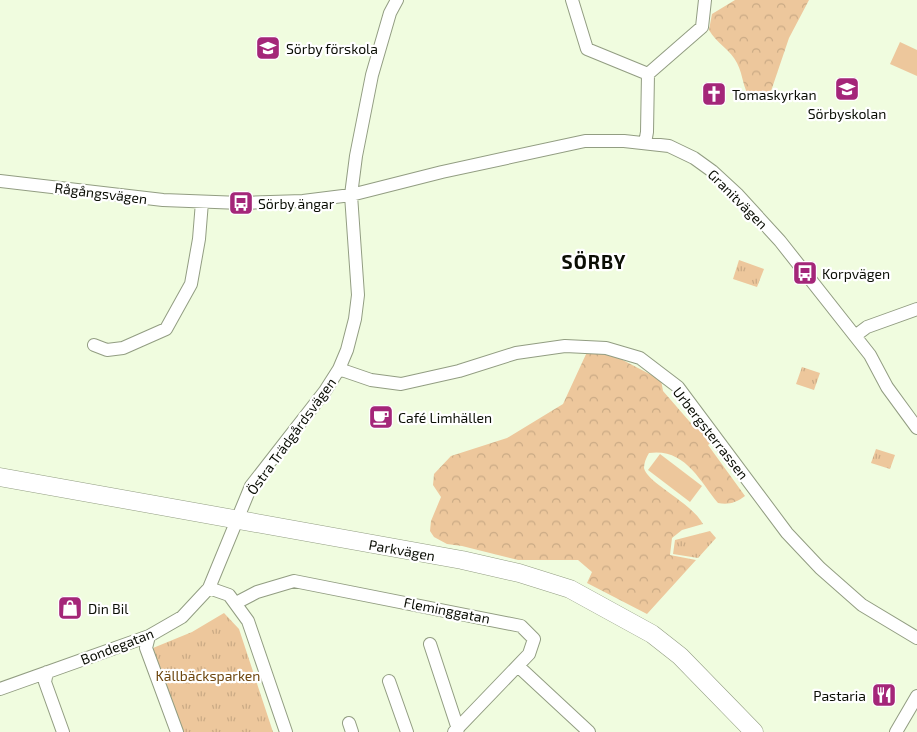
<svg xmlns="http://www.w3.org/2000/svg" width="917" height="732" font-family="'Exo 2',sans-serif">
<defs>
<pattern id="forest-crowns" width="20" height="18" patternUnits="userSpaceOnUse" patternTransform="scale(1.25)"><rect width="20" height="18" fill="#edc79c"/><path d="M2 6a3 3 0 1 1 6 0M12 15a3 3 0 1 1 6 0" fill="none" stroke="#caaa85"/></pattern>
<pattern id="park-tufts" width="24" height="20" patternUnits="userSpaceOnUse" patternTransform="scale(1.25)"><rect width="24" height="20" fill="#edc79c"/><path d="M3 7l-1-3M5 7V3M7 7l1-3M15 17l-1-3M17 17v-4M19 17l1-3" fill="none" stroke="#caaa85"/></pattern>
</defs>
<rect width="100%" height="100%" fill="#f0fcdf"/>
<!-- forest -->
<path fill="url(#forest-crowns)" d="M735 0H809L789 38 770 94 765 98 751 99C742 87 744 77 737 63 731 50 716 43 709 30L712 14Z
M587 352 615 356 661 380 663 391 696 429 703 424 716 439 708 445 745 496C736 503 728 505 718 503 699 480 685 448 649 453 646 458 644 463 644 468 647 483 691 502 703 524L682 530 672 538 670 555 696 560 647 614 587 583 592 572 578 560H518L462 546 447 544 434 537 430 531 431 521 441 497 433 485 434 474 451 456 507 438 563 404Z"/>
<!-- park -->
<path fill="url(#park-tufts)" d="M739 260 764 269 757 287 733 279Z
M802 367 820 373 814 390 796 384Z
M876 449 895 455 890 469 871 463Z
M710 531 716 538 698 558 673 554 675 540Z
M224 613 239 629 273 732H183L153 648 192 632Z"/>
<!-- pitch -->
<path fill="#edc79c" d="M900 42 917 50V76L890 64Z
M660 454 702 486 690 502 648 470Z"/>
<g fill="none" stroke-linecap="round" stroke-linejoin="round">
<defs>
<path id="minor" d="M572 0 587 49 648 74
M645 143 647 132 648 74 702 27 705 0
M0 181 163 200 241 203 303 201 351 195 442 172 585 141H624L669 146 694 158 712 171 738 195 780 241 870 355 887 387 917 428
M855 336 867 327 917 309
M94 345 107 350 123 348 166 329 191 284 199 239 202 202
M339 369 371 380 401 384 459 371 516 353 565 346 606 348 640 358 678 387 787 533 820 568 862 605 917 638
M209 588 229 595 248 621 286 732
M236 603 257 592 294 581 521 626 534 639 529 654 454 732
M149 636 146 648 177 732
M430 644 458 729
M519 667 589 732
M47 672 45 682 63 732
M389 681 407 732
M0 689 149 636 182 617 209 588 251 486 325 391 339 369 347 350 355 319 358 295 351 195 356 156 372 75 390 13 397 0
M349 723 352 732
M896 732 917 696"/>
<path id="secondary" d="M0 477 462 560 519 573 570 589 652 634 680 656 754 732"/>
</defs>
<!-- minor casing -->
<use href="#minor" stroke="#929d82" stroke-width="14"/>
<!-- secondary casing -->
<use href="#secondary" stroke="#929d82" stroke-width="19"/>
<!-- minor -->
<use href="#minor" stroke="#fff" stroke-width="12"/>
<!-- secondary -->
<use href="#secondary" stroke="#fff" stroke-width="18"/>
</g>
<!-- icons -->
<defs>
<symbol id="school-square" viewBox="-11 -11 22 22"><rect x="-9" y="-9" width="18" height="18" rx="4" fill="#a42679" stroke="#fff"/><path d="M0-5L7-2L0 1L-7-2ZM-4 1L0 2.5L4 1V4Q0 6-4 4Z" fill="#fff"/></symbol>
<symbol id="church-square" viewBox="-11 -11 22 22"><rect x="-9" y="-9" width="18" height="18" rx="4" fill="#a42679" stroke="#fff"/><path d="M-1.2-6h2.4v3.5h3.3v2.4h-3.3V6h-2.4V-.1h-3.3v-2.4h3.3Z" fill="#fff"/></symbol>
<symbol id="bus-square" viewBox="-11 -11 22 22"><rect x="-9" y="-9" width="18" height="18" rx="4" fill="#a42679" stroke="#fff"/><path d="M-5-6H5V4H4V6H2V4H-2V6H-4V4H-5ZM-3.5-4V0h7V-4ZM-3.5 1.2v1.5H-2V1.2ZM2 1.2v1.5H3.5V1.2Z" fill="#fff"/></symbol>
<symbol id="cafe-square" viewBox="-11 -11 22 22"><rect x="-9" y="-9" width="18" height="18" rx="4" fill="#a42679" stroke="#fff"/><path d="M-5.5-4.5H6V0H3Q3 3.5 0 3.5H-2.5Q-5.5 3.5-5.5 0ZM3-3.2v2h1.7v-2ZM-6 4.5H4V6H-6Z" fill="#fff"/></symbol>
<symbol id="shop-square" viewBox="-11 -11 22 22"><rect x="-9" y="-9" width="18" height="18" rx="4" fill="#a42679" stroke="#fff"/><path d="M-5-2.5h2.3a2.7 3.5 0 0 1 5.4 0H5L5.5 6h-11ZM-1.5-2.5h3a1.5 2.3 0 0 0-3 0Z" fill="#fff"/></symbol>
<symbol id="restaurant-square" viewBox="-11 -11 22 22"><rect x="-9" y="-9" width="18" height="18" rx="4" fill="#a42679" stroke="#fff"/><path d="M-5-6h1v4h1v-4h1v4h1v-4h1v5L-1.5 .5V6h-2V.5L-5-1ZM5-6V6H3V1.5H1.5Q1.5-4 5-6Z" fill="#fff"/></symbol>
</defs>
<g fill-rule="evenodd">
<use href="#school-square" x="254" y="34" width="28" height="28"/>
<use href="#school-square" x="833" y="75" width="28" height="28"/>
<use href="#church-square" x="700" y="80" width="28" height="28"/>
<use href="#bus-square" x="227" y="189" width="28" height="28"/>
<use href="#bus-square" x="791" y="259" width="28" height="28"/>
<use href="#cafe-square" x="367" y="403" width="28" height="28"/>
<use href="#shop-square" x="56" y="594" width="28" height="28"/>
<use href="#restaurant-square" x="870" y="681" width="28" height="28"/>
</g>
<g text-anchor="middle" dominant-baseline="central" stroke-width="4.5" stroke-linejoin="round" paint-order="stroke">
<!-- poi labels -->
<g font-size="14" fill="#0b0e05" stroke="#fff" text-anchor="start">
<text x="286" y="48">Sörby förskola</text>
<text x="732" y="94">Tomaskyrkan</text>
<text x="847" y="113" text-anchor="middle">Sörbyskolan</text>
<text x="258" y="203">Sörby ängar</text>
<text x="822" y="273">Korpvägen</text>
<text x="398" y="417">Café Limhällen</text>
<text x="88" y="608">Din Bil</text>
<text x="866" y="695" text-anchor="end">Pastaria</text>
</g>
<!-- street labels -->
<g font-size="14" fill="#0b0e05" stroke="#fff">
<text transform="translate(101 193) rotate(7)">Rågångsvägen</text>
<text transform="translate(738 199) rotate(45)">Granitvägen</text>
<text transform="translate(711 433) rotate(52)">Urbergsterrassen</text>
<text transform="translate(291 436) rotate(-54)">Östra Trädgårdsvägen</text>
<text transform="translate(402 550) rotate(10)">Parkvägen</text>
<text transform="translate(447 610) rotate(11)">Fleminggatan</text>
<text transform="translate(117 646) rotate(-21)">Bondegatan</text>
</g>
<!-- park labels -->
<g font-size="14" fill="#6d460e" stroke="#fff">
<text x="208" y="675">Källbäcksparken</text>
</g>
<!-- district labels -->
<g font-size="19" font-weight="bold" letter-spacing="1" fill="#0b0e05" stroke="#fff">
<text x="594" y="261">SÖRBY</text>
</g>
</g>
</svg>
